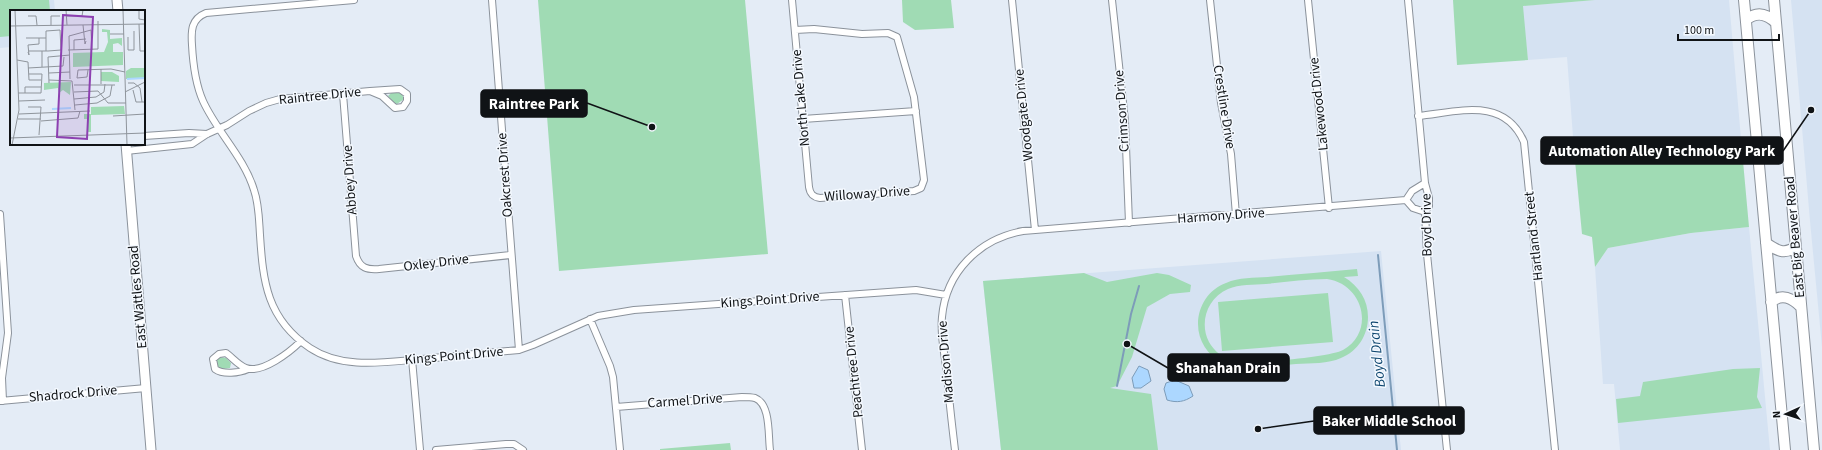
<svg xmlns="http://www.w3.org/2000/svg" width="1822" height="450" font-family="'Source Sans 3',sans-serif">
<rect width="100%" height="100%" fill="#e4ecf6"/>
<!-- built -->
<path fill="#d5e2f2" d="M0 0H54L55 11H11V47L0 48Z
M1595 0H1729L1741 139 1574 150 1567 57 1528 60 1522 6Z
M1791 0H1822V347L1810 221Z
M1749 227 1770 450H1620L1614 384H1603L1595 267 1608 248 1691 233Z
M1381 251 1401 450H1001L983 281Z"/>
<!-- green -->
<path fill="#a0dbb4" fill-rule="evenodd" d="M0 0H49L50 11H11V36L0 37Z
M538 0H745L768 254 559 271Z
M902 0H951L954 28 915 30 903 22Z
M1453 0H1595L1523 6 1528 60 1457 65Z
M398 92 402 94 404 99 397 104 393 102 388 96 391 93Z
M1741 139 1749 227 1691 233 1608 248 1595 267 1592 237 1582 234 1574 150Z
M1357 269 1358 276 1344 277C1359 286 1368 300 1368 317 1368 335 1358 351 1341 358 1328 364 1311 363 1296 364 1267 367 1237 369 1208 372L1207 365 1222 364C1208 355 1198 341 1198 324 1198 306 1209 289 1226 283 1239 277 1254 278 1268 277 1298 274 1327 272 1357 269ZM1327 279C1363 284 1376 331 1343 350 1331 357 1247 365 1232 361 1223 358 1214 351 1209 342 1199 323 1207 298 1228 289 1239 284 1254 285 1266 284 1286 282 1307 279 1327 279Z
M1084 273 1107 282 1157 273 1169 275 1191 285 1190 292 1170 294 1147 307 1132 357 1117 386 1110 388 1151 394 1158 450H1001L983 281Z
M1328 293 1333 342 1222 351 1218 302Z
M220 357 226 358 231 363 230 368 221 369 217 366 216 361Z
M1760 368 1757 397 1762 408 1618 423 1616 399 1640 396 1643 382 1733 369Z
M730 443 731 450H660V449Z"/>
<!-- water -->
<path fill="#acd7ff" stroke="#7d9cb9" d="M1139 366 1148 370 1151 381 1141 388H1134L1132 378Z
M1175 380 1189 386 1193 396C1184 402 1177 403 1167 400L1164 389 1166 383Z"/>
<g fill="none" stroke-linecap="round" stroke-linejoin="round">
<!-- stream -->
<path stroke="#7d9cb9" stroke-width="2" d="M1378 255 1397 450
M1117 386 1131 314 1139 286"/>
<defs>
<path id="minor" d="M354 0 206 13C191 19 191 31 192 45 193 64 195 83 203 101 217 132 244 157 254 190 259 204 259 220 260 235 263 282 267 319 310 348 343 370 385 362 422 359 447 357 472 354 497 352L519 350 533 345 598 316 634 310 916 290 946 295
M492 0 519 350
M792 0 809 187C810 194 813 197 820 198L914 191 921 188 924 180 914 97 897 37 888 33 862 34 814 29 795 30
M1012 0 1035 230
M1112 0 1125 121 1129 223
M1210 0 1221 103 1231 154 1236 215
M1308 0 1329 208
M1408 0 1425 183 1429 198V206L1425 212 1427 254 1447 450
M343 94 356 256C360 268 367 270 379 269L511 255
M1418 116C1458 112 1504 96 1524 142L1555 450
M803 119 916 111
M144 136 189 133 207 134
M126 151 192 144 207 134 227 125 249 111 266 103 280 99 370 91 382 96 395 108 403 107 407 101V94L400 89 370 91
M1425 183 1412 191 1406 200 1413 208 1425 212
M0 214 8 333 2 378 3 401
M845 295 862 450
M590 319 610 366 613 377 620 450
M412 359 420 450
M248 369C239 373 223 375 215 369L213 359 219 354 226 353C233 358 238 365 246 368 262 374 290 352 301 341
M0 401 146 388
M616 407 742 397C746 397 751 397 755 398 771 404 768 436 770 450
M436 450 506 444H514L523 450
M955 450C952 425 949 400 947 374 945 356 940 336 942 317 946 272 979 239 1023 231L1406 200"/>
<path id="secondary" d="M117 0 118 11
M126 144 151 450"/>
<path id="primary" d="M1744 0 1785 450
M1774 0 1814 450
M1746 20C1757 11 1767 14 1776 23
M1766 243C1776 250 1785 256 1796 246
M1771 302C1782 293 1792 298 1801 307"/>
</defs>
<!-- minor casing -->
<use href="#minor" stroke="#8b929b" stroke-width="8"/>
<!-- secondary casing -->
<use href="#secondary" stroke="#8b929b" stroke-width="11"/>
<!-- primary casing -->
<use href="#primary" stroke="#8b929b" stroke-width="12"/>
<!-- minor -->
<use href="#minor" stroke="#fff" stroke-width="6"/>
<!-- secondary -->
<use href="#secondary" stroke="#fff" stroke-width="9"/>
<!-- primary -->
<use href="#primary" stroke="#fff" stroke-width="10"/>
</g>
<g text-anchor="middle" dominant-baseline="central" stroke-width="3" stroke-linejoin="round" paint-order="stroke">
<!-- street labels -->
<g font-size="14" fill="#101316" stroke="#f4f9ff">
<text transform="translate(320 96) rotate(-6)">Raintree Drive</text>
<text transform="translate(801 98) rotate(-95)">North Lake Drive</text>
<text transform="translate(1319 104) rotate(-96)">Lakewood Drive</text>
<text transform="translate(1224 107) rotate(81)">Crestline Drive</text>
<text transform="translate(1122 111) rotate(-94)">Crimson Drive</text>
<text transform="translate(1024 115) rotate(-96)">Woodgate Drive</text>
<text transform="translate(505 175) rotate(-94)">Oakcrest Drive</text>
<text transform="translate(350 180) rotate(-94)">Abbey Drive</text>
<text transform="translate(867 194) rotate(-4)">Willoway Drive</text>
<text transform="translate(1221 216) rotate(-4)">Harmony Drive</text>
<text transform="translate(1427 225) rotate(-91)">Boyd Drive</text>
<text transform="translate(1534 236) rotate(-96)">Hartland Street</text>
<text transform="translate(1795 237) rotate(-95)">East Big Beaver Road</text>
<text transform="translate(436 263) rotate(-7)">Oxley Drive</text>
<text transform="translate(138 297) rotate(-95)">East Wattles Road</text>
<text transform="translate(770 300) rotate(-4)">Kings Point Drive</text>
<text transform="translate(454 356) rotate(-5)">Kings Point Drive</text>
<text transform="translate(946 362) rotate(-95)">Madison Drive</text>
<text transform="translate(854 372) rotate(-96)">Peachtree Drive</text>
<text transform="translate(73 394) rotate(-5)">Shadrock Drive</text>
<text transform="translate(685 401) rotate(-4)">Carmel Drive</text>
</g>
<!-- water labels -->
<g font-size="15" font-style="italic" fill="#0f4770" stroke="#f4f9ff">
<text transform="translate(1377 354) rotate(-96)">Boyd Drain</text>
</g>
</g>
<!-- overview -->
<g transform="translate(10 10)">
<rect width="135" height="135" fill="#e4ecf6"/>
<path d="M92 19 100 20V29L112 28V36L108 33 103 34V42H113V55L63 57V43L94 42 98 32 97 22H92ZM121 58H135V68L116 69V61ZM91 62H102L109 66V72L91 71ZM61 72 60 85 53 80 49 83 48 78 34 80V73ZM114 96 115 104 81 105V122H78L77 109H74V104H81V97Z" fill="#a0dbb4"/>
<path fill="none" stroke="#acd7ff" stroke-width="2" d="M117 69 135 68M42 99 61 98"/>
<path fill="none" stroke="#8f959c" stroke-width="1" d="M56 0 57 15M113 0 117 135M129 0V9L135 10M18 6H26L27 15M56 6H72L73 0M129 14 130 41H135M41 15V6H50M73 15 75 34 76 31M0 16 135 14M100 24H114M118 27V40H124V21M16 28H36M58 40 88 39V11M64 40V30L76 29M18 41H38L51 40 50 20 36 21V41M32 41V57M18 42 19 45 18 35 29 34V28M7 50 18 52 19 70H31M18 58 53 56 54 47M91 59V74M78 60 77 67 67 68 68 60 101 59 115 62M39 63 60 62M60 69 59 26 81 20 82 40M39 70 62 71 65 100M39 73 38 47 60 45M118 73H124L130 78 132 92M64 75H105M123 80 126 92H135M64 82 88 81 98 93H116M115 82 135 72M8 83H31L32 64H19M15 83V77H31M64 89 86 87 94 82 95 74M9 91 35 90M65 95 87 93 100 86 102 75M18 97H31L29 125M9 104 80 101M103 106 135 104M8 109H31M31 111 68 108 70 101M0 128 135 123M2 135 9 100 5 0"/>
<path fill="#8d40b1" fill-opacity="0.15" stroke="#8d40b1" stroke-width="2" d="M53 5 83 7 77 129 47 127Z"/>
<rect width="135" height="135" fill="none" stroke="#101316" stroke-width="2"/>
</g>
<!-- callouts -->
<path fill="none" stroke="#101316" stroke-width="1.5" d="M652 127L587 103M1811 110L1783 151M1127 344L1168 368M1258 429L1314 421"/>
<g fill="#101316" stroke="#f4f9ff" stroke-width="1.5">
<circle cx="652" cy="127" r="4"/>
<circle cx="1811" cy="110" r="4"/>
<circle cx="1127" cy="344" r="4"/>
<circle cx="1258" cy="429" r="4"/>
</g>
<g fill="#101316" stroke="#101316" stroke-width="1.5">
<rect x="481" y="90" width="106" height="27" rx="4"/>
<rect x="1541" y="137" width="242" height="27" rx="4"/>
<rect x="1168" y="354" width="121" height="27" rx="4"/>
<rect x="1314" y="407" width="150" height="27" rx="4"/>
</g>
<g font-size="15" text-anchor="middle" font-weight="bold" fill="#fff">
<text x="534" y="109">Raintree Park</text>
<text x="1662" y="156">Automation Alley Technology Park</text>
<text x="1228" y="373">Shanahan Drain</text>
<text x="1389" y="426">Baker Middle School</text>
</g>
<!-- north arrow -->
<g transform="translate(1786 414) rotate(267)" stroke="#f4f9ff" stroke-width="3" paint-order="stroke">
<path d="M0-3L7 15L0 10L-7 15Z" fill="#101316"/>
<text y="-6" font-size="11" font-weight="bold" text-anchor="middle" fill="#101316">N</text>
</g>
<!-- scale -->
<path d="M1678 34v6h101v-6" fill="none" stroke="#101316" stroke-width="2"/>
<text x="1684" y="34" font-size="12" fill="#101316" stroke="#f4f9ff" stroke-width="3" paint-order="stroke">100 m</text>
</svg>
